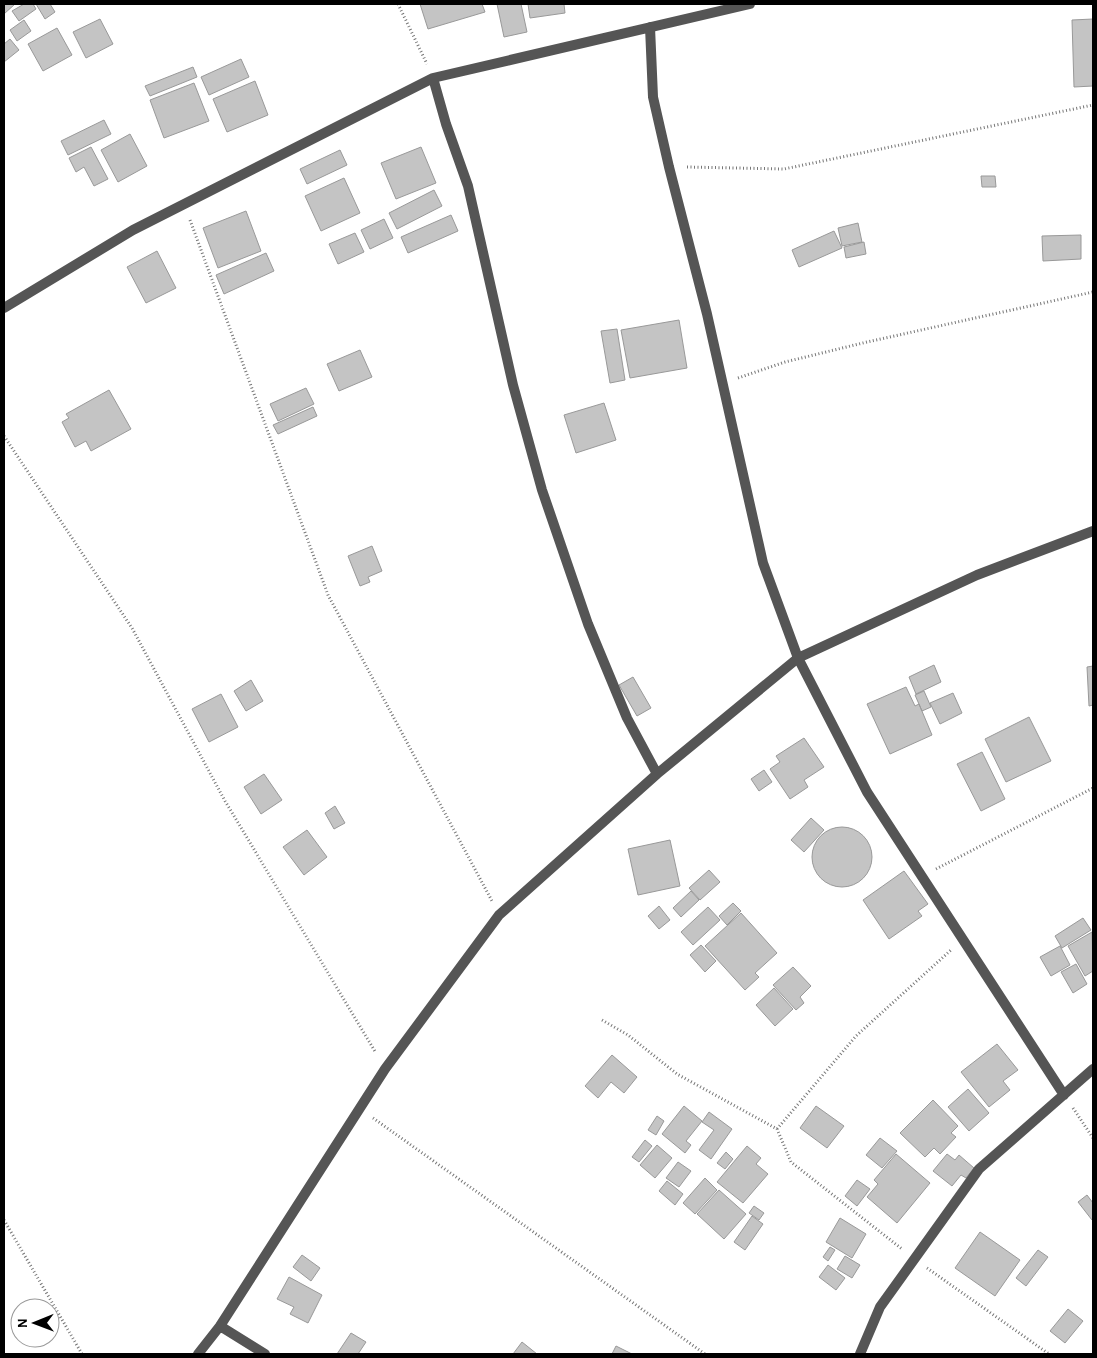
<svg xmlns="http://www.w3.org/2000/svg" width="1097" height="1358" font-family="'Alegreya Sans',sans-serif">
<rect width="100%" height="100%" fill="#fff"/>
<!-- building -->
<path fill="#c4c4c4" stroke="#999" d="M4 4H15L4 14Z
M24 4H33L36 9 19 21 12 11Z
M36 4H50L55 12 45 19Z
M420 4H482L485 12 428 29Z
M497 4H521L527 32 504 37Z
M528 4H564L565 13 530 18Z
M100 19 113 44 86 58 73 32Z
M1093 19V86L1074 87 1072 20Z
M24 20 31 31 17 41 10 30Z
M57 28 72 55 43 71 28 44Z
M10 39 19 50 4 62V44Z
M241 59 249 77 209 95 201 77Z
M193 67 197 77 150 96 145 86Z
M255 81 268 115 227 132 213 99Z
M194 83 209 121 164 138 150 100Z
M104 120 111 134 68 155 61 141Z
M130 134 147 166 118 182 101 150Z
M91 147 108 179 94 186 84 167 76 172 69 158Z
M421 147 436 183 396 199 381 163Z
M340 150 347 165 307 184 300 169Z
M981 176H995L996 187H982Z
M344 178 360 213 321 231 305 196Z
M434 190 442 206 397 229 389 213Z
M246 211 261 251 218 268 203 228Z
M451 215 458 231 408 253 401 237Z
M384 219 393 238 370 249 361 230Z
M858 223 862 242 842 246 838 228Z
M834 231 842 248 799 267 792 250Z
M355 233 364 252 338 264 329 244Z
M1081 235V259L1043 261 1042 236Z
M864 242 866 254 846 258 844 247Z
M157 251 176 288 146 303 127 267Z
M266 253 274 271 224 294 216 275Z
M679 320 687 368 630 378 621 330Z
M617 329 625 380 610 383 601 331Z
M360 350 372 377 339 391 327 364Z
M306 388 314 404 278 421 270 404Z
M109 390 131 429 91 451 86 441 75 447 62 422 69 418 66 414Z
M604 403 616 440 576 453 564 415Z
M313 407 317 416 278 434 273 425Z
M372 546 382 571 368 577 370 582 360 586 348 556Z
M934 665 941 682 916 694 909 677Z
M1093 666V705L1089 706 1087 667Z
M633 677 651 708 637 716 619 685Z
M251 680 263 701 246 711 234 691Z
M906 687 915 706 919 704 932 735 890 754 867 704Z
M924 691 931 707 922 711 915 695Z
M953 693 962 713 940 724 930 703Z
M221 694 238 727 209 742 192 709Z
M1029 717 1051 761 1006 782 985 739Z
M804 738 824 767 804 780 808 787 790 799 770 769 780 762 776 756Z
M982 752 1005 799 981 811 957 764Z
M764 770 772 782 759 791 751 779Z
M264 774 282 800 261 814 244 787Z
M335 806 345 823 334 829 325 813Z
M811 818 824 830 804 852 791 840Z
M812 857a30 30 0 1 1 60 0a30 30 0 1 1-60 0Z
M307 830 327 857 304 875 283 847Z
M670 840 680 886 638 895 628 849Z
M709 870 720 882 700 900 689 888Z
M904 871 928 904 918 911 922 916 889 939 863 900Z
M691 891 699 900 681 917 673 908Z
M733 903 741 911 727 925 719 916Z
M659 906 670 920 659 929 648 916Z
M708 907 720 920 693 945 681 932Z
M741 913 777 953 755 973 759 977 745 990 705 946Z
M1083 918 1091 930 1062 948 1055 936Z
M1092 932 1093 971 1085 976 1068 946Z
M701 945 716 961 705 972 690 955Z
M1060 946 1070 965 1051 976 1040 957Z
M1076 964 1087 984 1073 993 1061 972Z
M793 967 811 986 800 997 804 1003 796 1010 773 985Z
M774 988 793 1009 775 1026 756 1005Z
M997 1044 1018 1070 1003 1081 1010 1090 989 1107 961 1072Z
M612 1055 637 1077 624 1093 611 1082 598 1098 585 1086Z
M968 1089 989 1113 969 1131 948 1107Z
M933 1100 958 1126 951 1133 956 1137 940 1154 934 1148 925 1157 900 1133Z
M684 1106 702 1121 686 1141 691 1145 685 1153 662 1134Z
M816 1106 844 1126 827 1148 800 1128Z
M709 1112 732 1129 711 1159 699 1150 714 1130 702 1122Z
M657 1116 664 1121 656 1135 648 1130Z
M880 1138 897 1151 882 1168 866 1155Z
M645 1140 652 1146 639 1162 632 1157Z
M657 1145 672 1158 655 1178 640 1165Z
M747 1146 761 1158 756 1164 768 1174 743 1203 717 1182Z
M726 1152 733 1159 725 1169 717 1163Z
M896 1154 930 1183 897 1223 867 1197 878 1184 874 1180Z
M947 1154 955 1160 959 1155 974 1168 966 1178 961 1175 952 1186 933 1171Z
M678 1162 691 1171 679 1187 666 1178Z
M705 1178 717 1190 695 1214 683 1203Z
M857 1180 870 1189 857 1206 845 1196Z
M667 1181 683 1194 675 1205 659 1191Z
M719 1190 746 1214 724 1239 697 1214Z
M1087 1195 1093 1203V1219L1092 1220 1078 1202Z
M754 1206 764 1213 759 1220 749 1213Z
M752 1216 763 1224 745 1250 734 1242Z
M840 1218 866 1234 852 1258 826 1242Z
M980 1232 1020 1260 995 1296 955 1268Z
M830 1247 835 1250 828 1261 823 1257Z
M1038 1250 1048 1257 1026 1286 1016 1278Z
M302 1255 320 1268 311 1281 293 1267Z
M845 1256 860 1265 852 1278 837 1269Z
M828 1265 845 1278 836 1290 819 1277Z
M289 1277 322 1295 308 1323 290 1314 294 1307 277 1299Z
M1068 1309 1083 1321 1065 1343 1050 1331Z
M351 1333 366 1342 358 1354H337Z
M522 1342 537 1354H513Z
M616 1346 632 1354H612Z"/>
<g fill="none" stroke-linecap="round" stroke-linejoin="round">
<!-- path -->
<path stroke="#777" stroke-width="3" stroke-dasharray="1 2.5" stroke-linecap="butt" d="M398 4 427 64
M687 167 784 169 1093 105
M190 220 328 595 492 901
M738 378 785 362 867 342 1093 292
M4 436 132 628 225 801 376 1053
M936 869 1093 788
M602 1020 628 1035 677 1074 777 1129 791 1162 902 1249
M1073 1108 1093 1138
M373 1118 705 1354
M777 1129 856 1036 951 950
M4 1220 82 1354
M927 1268 1049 1354"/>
<!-- minor -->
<path stroke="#555" stroke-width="10" d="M650 27 653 97 669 167 707 314 763 563 798 658 657 774
M4 308 133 230 433 78 750 4
M1064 1095 867 792 798 658 977 575 1093 531
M220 1326 385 1069 499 915 657 774 627 718 588 624 542 490 513 385 468 186 446 124 433 78
M198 1354 220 1326 265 1354
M860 1354 880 1307 979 1169 1093 1069"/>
</g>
<!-- border -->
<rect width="1097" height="1358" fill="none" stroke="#000000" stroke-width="10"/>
<!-- north arrow -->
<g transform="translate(35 1323) rotate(269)"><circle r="24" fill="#ffffff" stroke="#999999"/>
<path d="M0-4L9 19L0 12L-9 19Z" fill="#000000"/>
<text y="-8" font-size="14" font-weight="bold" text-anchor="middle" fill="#000000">N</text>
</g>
</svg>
